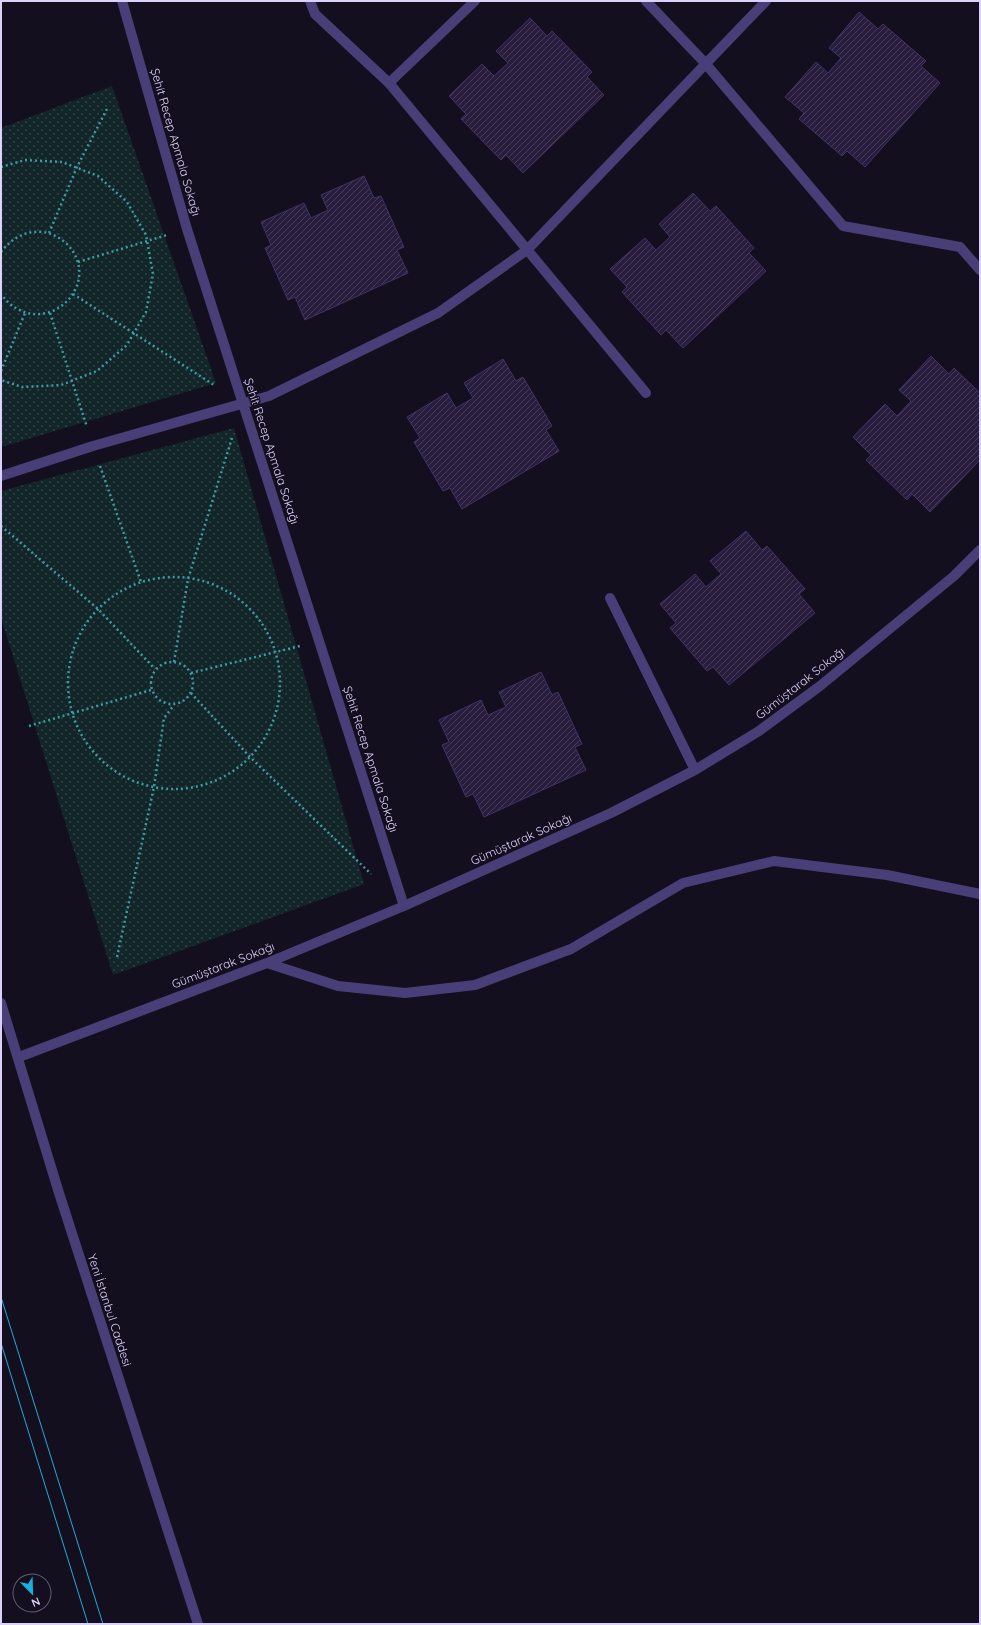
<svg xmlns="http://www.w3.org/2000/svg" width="981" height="1625" font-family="Quicksand,sans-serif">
<defs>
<pattern id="grass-dots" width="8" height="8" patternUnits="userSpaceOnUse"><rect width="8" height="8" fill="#122528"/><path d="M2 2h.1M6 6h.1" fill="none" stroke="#344448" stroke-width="1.8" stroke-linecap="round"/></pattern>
<pattern id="building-hatch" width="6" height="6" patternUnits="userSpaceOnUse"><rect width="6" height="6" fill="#281d3d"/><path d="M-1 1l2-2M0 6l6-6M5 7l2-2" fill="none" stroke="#473d5a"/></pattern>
</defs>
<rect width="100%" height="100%" fill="#140f1e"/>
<!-- grass -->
<path fill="url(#grass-dots)" d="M112 86 216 383 1 447V128Z
M234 428 364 884 113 975 1 618V491Z"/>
<!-- building -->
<path fill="url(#building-hatch)" stroke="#433167" d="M859 12 878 29 883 24 926 61 921 66 940 83 865 167 847 151 842 156 799 119 804 113 785 97 816 62 828 73 841 58 829 48Z
M530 18 547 36 552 31 592 72 587 77 604 95 523 173 506 155 501 160 461 119 466 114 449 96 482 64 494 76 508 63 496 51Z
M364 176 374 198 381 196 404 247 397 250 408 273 305 320 295 297 288 300 265 248 271 245 261 222 304 203 311 218 328 210 321 195Z
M693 193 710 211 716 206 754 248 749 253 766 271 683 348 666 330 661 335 622 292 627 287 610 269 645 238 656 250 670 237 659 224Z
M931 356 949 374 954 368 980 393V460L930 512 912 494 907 500 866 460 871 455 853 437 885 404 897 416 911 401 899 390Z
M503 359 516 381 523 377 552 426 546 430 559 451 462 509 450 488 443 491 414 442 420 438 407 417 447 393 456 408 473 398 464 383Z
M746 531 762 550 767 546 805 589 799 594 815 613 729 685 713 667 707 671 670 628 676 623 660 604 695 574 706 587 721 574 710 561Z
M541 672 552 695 558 692 582 744 575 747 586 770 484 817 473 794 466 797 442 745 449 742 439 720 481 700 488 715 506 707 499 692Z"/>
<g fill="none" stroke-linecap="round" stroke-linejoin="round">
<!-- path -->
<path stroke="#3b9ca4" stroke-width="2.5" stroke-dasharray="2 3" stroke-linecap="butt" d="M1 167 25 160 62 162 98 176 127 202 146 235 153 274 146 312 127 345 97 371 61 385 22 387 1 380
M49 233 77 167 108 107
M1 252C11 239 25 230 43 232 52 233 60 238 67 244 107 286 40 346 1 294
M78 262 167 235
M73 294 214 385
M50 313 87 427
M1 371 25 313
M100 466 141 582
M1 526 98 609 155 669
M68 683a106 106 0 1 1 212 0a106 106 0 1 1-212 0Z
M151 683a21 21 0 1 1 42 0a21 21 0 1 1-42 0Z
M174 662 188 579 232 438
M191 673 300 646
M191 693 250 757 371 874
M29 726 151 690
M117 957 154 787 164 718 174 705"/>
<!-- minor -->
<path stroke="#493f78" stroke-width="10" d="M122 1 187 229 404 906
M310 1 315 14 389 83 646 393
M646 1 705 63 843 226 960 247 980 270
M389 83 475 1
M1 476 93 446 269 396 438 313 527 250 766 1
M610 598 695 770
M267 963 338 986 405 993 475 985 571 949 683 883 774 861 887 875 980 894
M19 1057 267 963 404 906 611 813 695 770 759 731 820 686 954 576 980 550"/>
<!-- tertiary -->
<path stroke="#493f78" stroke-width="10" d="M1 1003 59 1193 198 1624"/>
<!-- tram -->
<path stroke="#19afde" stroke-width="1" d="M1 1297 103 1624
M1 1343 88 1624"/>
</g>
<g text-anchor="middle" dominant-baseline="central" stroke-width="3" stroke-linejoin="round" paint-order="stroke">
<!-- street labels -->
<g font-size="12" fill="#dcd1fa" stroke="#140f1e">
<text transform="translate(176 142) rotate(74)">Şehit Recep Apmala Sokağı</text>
<text transform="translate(272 451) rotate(72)">Şehit Recep Apmala Sokağı</text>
<text transform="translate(800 683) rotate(-38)">Gümüştarak Sokağı</text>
<text transform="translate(371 759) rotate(72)">Şehit Recep Apmala Sokağı</text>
<text transform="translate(521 839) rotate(-24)">Gümüştarak Sokağı</text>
<text transform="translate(223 965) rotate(-21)">Gümüştarak Sokağı</text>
<text transform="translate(110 1310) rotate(72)">Yeni İstanbul Caddesi</text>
</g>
</g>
<!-- border -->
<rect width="981" height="1625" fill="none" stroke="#dcd1fa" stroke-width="4"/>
<!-- north arrow -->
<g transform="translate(32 1593) rotate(157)"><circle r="19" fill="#140f1e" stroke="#645d76"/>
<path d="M0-3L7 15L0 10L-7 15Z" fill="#19afde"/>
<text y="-6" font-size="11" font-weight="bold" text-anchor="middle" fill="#dcd1fa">N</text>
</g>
</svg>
